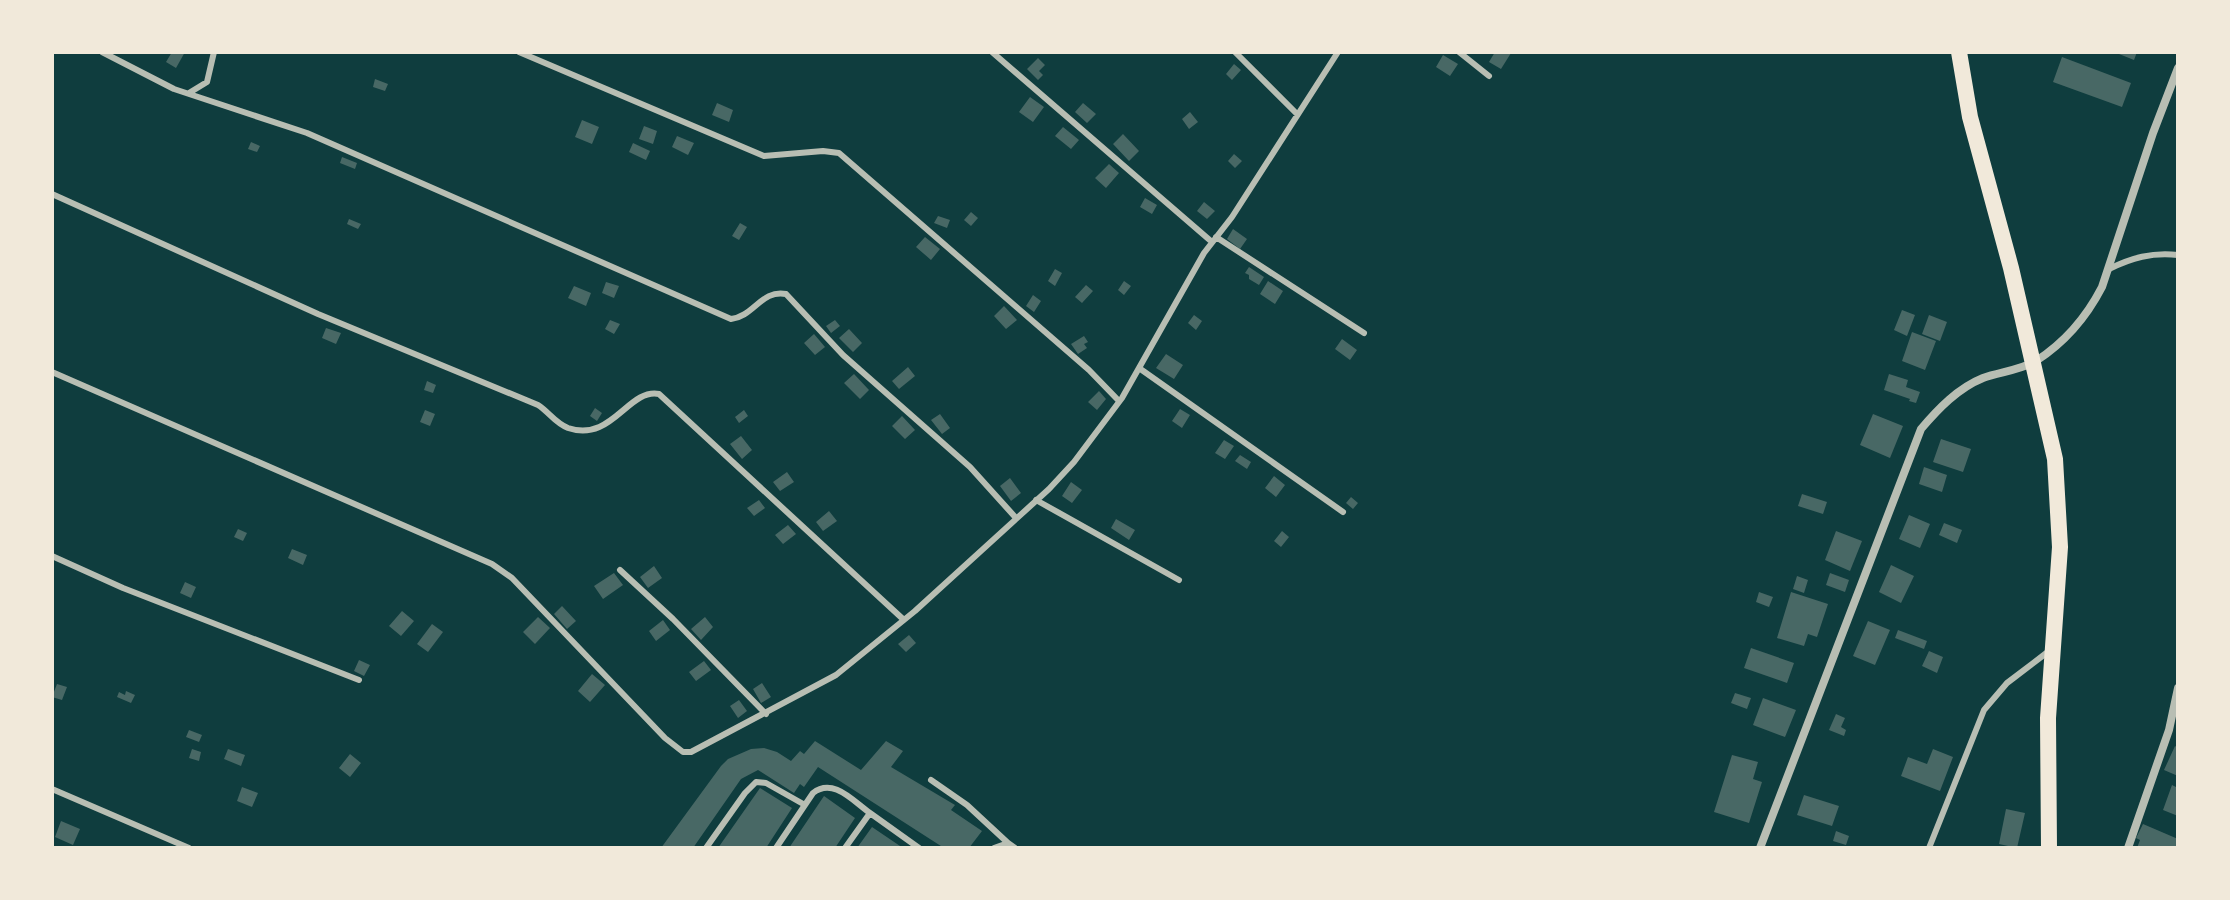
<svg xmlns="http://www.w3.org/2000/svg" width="2230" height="900" font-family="'Fira Sans',sans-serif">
<rect width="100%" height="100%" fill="#0f3d3e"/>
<!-- building -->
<path fill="#486865" d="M172 52H185L176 68 166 62Z
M1495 52 1511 53 1501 69 1489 62Z
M2114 52H2137L2134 60Z
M1443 55 1458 64 1450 76 1436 67Z
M2062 57 2131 83 2122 107 2053 82Z
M1038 58 1045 65 1039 71 1043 75 1038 80 1027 69Z
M1234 64 1241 70 1232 80 1226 74Z
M375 79 388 84 385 91 373 87Z
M1030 97 1044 107 1033 122 1019 112Z
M717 103 733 110 729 122 712 115Z
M1083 103 1096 114 1087 123 1075 112Z
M1190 112 1198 122 1189 129 1182 119Z
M582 120 599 127 592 144 575 137Z
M644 126 657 131 653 144 639 139Z
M1063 127 1079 140 1071 149 1055 136Z
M1123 134 1139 151 1129 161 1113 144Z
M677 136 694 143 688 155 672 147Z
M251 142 260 146 257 152 248 149Z
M633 143 650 151 646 160 629 152Z
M1234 154 1242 161 1235 168 1228 161Z
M342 157 357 163 355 169 340 163Z
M1109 164 1119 173 1106 188 1095 178Z
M1145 198 1157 205 1152 214 1140 207Z
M1204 202 1215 211 1207 219 1197 211Z
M971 212 978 218 971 226 964 220Z
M938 216 950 220 947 228 934 223Z
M349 219 361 224 358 229 347 224Z
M740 223 747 227 739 240 732 236Z
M1233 229 1247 239 1240 249 1227 239Z
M925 237 940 249 931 260 916 247Z
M1249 267 1264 277 1259 285 1249 279V275L1245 273Z
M1055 269 1062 273 1055 286 1048 281Z
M1124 281 1131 286 1124 295 1118 290Z
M1268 281 1283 291 1275 304 1260 294Z
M606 282 619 286 614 298 602 293Z
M1086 285 1093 291 1082 303 1075 297Z
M574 286 591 293 586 306 568 298Z
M1033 295 1041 301 1034 312 1026 306Z
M1004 306 1017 320 1006 329 994 316Z
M1902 310 1915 315 1907 336 1894 330Z
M1194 315 1202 321 1196 330 1188 323Z
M1929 315 1947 322 1940 341 1922 334Z
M610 320 620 324 614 334 605 329Z
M835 320 840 326 831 333 826 326Z
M326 328 341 333 336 344 322 338Z
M849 329 862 343 853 352 839 338Z
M1912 332 1936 341 1925 370 1902 361Z
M814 334 825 347 815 355 804 343Z
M1084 336 1088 342 1084 344 1087 348 1078 354 1071 344Z
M1342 339 1357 350 1350 360 1335 349Z
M1166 354 1183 365 1174 379 1156 368Z
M908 367 915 376 899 389 892 381Z
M854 374 869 390 860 399 844 383Z
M1889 374 1908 380 1906 387 1920 392 1916 403 1909 401 1910 399 1884 390Z
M427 381 436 385 433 393 424 390Z
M1099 391 1106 399 1097 410 1088 402Z
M595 408 602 413 597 421 590 416Z
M1180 409 1190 415 1182 428 1172 421Z
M425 410 435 414 430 426 420 422Z
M744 410 748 416 739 423 735 417Z
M940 414 950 428 942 434 931 420Z
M1873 414 1903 426 1890 458 1860 445Z
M902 416 915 430 905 439 892 426Z
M741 436 752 450 742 459 730 444Z
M1941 439 1971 449 1963 472 1933 462Z
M1224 440 1234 446 1225 459 1215 453Z
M1240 455 1251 462 1247 469 1235 461Z
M1924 467 1947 475 1942 492 1919 484Z
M787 472 794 482 780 491 773 482Z
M1274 476 1285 485 1276 497 1265 488Z
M1010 478 1021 493 1011 501 1000 486Z
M1071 482 1082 490 1072 503 1062 496Z
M1802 494 1827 502 1823 514 1798 506Z
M1351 497 1358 503 1353 509 1346 503Z
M759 500 765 508 754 516 747 508Z
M829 511 837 521 823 531 816 522Z
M1909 515 1930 524 1920 548 1899 539Z
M1116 519 1135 530 1129 540 1111 528Z
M1944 523 1962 530 1957 543 1939 535Z
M788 525 796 534 783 544 775 535Z
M238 529 247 533 243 541 234 537Z
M1282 531 1289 537 1281 547 1274 541Z
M1836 531 1862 541 1850 571 1825 560Z
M292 549 307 555 303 565 288 558Z
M1891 565 1914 576 1901 603 1879 592Z
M654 566 662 578 648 588 640 577Z
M614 573 623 585 603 599 594 586Z
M1830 573 1849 580 1845 592 1826 585Z
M1797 576 1808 580 1804 593 1793 589Z
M185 582 196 587 191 598 180 593Z
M1759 592 1773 597 1769 607 1756 602Z
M1791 592 1828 604 1817 637 1808 634 1804 646 1777 638Z
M562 606 576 621 567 629 554 614Z
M402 611 414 621 401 636 389 626Z
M538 617 550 628 535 644 523 632Z
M705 617 713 627 701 640 691 629Z
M663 620 670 630 656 641 649 631Z
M1868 621 1890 630 1875 665 1853 656Z
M432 624 443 632 428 652 417 644Z
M1898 630 1927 641 1924 649 1895 638Z
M909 635 916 643 906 652 898 644Z
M1751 648 1794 663 1787 683 1744 668Z
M1929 651 1943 657 1937 673 1922 666Z
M359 660 370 665 364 676 354 671Z
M704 661 711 670 696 681 689 672Z
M592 674 605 685 590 702 578 691Z
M762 683 771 697 761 703 753 689Z
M57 684 67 687 62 700 52 697Z
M126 691 135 695 131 703 117 697 119 692 125 695Z
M1735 693 1751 698 1747 709 1731 703Z
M1763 698 1796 710 1785 737 1753 725Z
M739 700 747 711 738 718 730 706Z
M1836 714 1845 718 1841 727 1846 730 1844 736 1829 730Z
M189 730 202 735 199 742 186 737Z
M815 741 861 770 886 741 903 751 891 767 955 805 951 810 982 831 969 848H944L818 767 804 787 800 784 794 793 758 770 741 779 693 848H661L721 766 728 759 751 749 764 748 777 752 791 761 800 751 804 754Z
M2175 746 2178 748V776L2164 770Z
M192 749 201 752 199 761 189 758Z
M228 749 245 755 241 766 224 759Z
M1933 749 1953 757 1940 791 1901 776 1908 757 1927 764Z
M350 754 361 763 350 777 339 768Z
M1732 755 1758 762 1753 779 1762 782 1749 823 1714 812Z
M2172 785 2178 788V816L2163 810Z
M242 787 258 793 252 807 237 801Z
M760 788 792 808 766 848H718Z
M1804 795 1839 806 1832 826 1797 815Z
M824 796 855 818 835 848H789Z
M2006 809 2025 813 2017 848 1999 844Z
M61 821 80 829 73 845 55 837Z
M2143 824 2178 839V848H2137L2140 840 2136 838Z
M872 827 903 848H857Z
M1836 831 1849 836 1846 845 1833 841Z"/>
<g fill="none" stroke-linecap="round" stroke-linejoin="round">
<!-- service -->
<path stroke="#b8beb3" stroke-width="6" d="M102 52 174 89 307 133 731 319C753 317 762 289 786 294L843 355 970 467 1016 518
M519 52 764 156 823 151 839 153 1089 370 1119 401
M992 52 1212 242
M1235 52 1297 114
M1459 52 1489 76
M189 93 207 82 214 52
M52 194 318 314 538 405C549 412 555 423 568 428 612 443 628 388 659 394L904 620
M1216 237 1364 333
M2109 269C2131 258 2152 252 2178 255
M1139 368 1343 512
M52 372 492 564 512 578 665 738 683 752H691L836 675 915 611 1049 489 1074 462 1122 398 1204 253 1232 217 1338 52
M1036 500 1179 580
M52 556 123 588 359 680
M620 570 673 619 766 714
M931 780 967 805 1008 843
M52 789 189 848
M706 848 745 793 756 782 766 783 805 805
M776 848 813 793C833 777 853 801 870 813
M845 848 870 813 919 848
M994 848 1008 843 1015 848
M1929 848 1984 710 2007 683 2049 651"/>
<!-- minor -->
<path stroke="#b8beb3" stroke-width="8" d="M1760 848 1921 429C1938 409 1958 388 1983 378 2000 372 2021 370 2036 361 2064 343 2087 316 2102 287L2153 133 2178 68
M2128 848 2169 730 2178 688"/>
<!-- secondary -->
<path stroke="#f1e9da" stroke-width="16" d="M1959 52 1970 117 2011 268 2055 459 2060 547 2048 718 2049 848"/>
</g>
<!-- border -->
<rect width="2230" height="900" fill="none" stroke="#f1e9da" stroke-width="108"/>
</svg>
